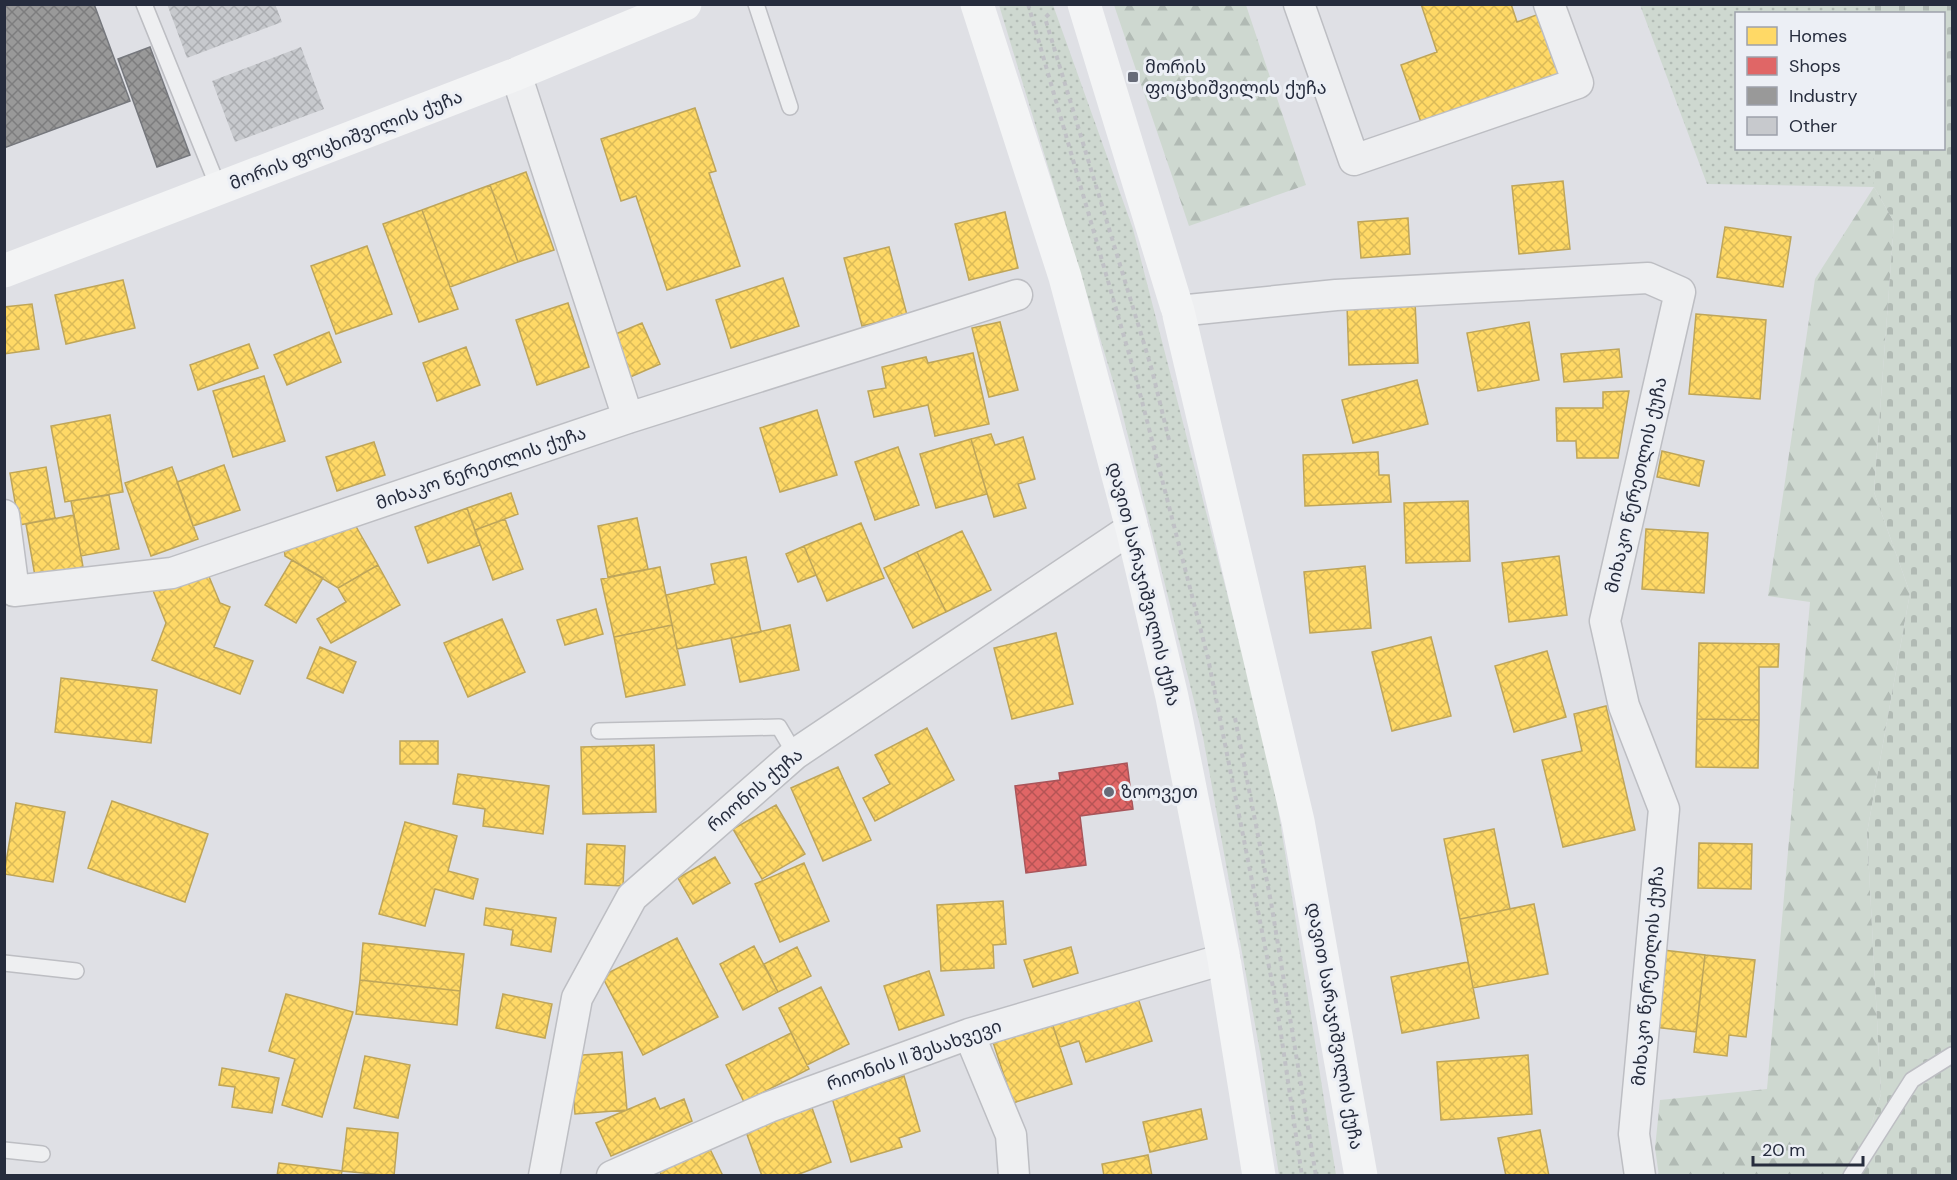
<svg xmlns="http://www.w3.org/2000/svg" width="1957" height="1180" font-family="'DM Sans','Noto Sans Georgian',sans-serif">
<defs>
<pattern id="green-dots" width="8" height="8" patternUnits="userSpaceOnUse" patternTransform="scale(1.5)"><rect width="8" height="8" fill="#ced8d0"/><path d="M2 2h.1M6 6h.1" fill="none" stroke="#b1bab4" stroke-width="1.8" stroke-linecap="round"/></pattern>
<pattern id="forest-firs" width="22" height="20" patternUnits="userSpaceOnUse" patternTransform="scale(1.5)"><rect width="22" height="20" fill="#ced8d0"/><path d="M5 1l3.5 6h-7zM16 11l3.5 6h-7z" fill="#b1bab4"/></pattern>
<pattern id="cemetery-stones" width="16" height="16" patternUnits="userSpaceOnUse" patternTransform="scale(1.5)"><rect width="16" height="16" fill="#ced8d0"/><path d="M2 7V4a2 2 0 0 1 4 0v3zM10 15v-3a2 2 0 0 1 4 0v3z" fill="#b1bab4"/></pattern>
<pattern id="homes-cross-hatch" width="8" height="8" patternUnits="userSpaceOnUse" patternTransform="scale(1.5)"><rect width="8" height="8" fill="#ffd966"/><path d="M0 0l8 8M0 8l8-8" fill="none" stroke="#daba59"/></pattern>
<pattern id="shops-cross-hatch" width="8" height="8" patternUnits="userSpaceOnUse" patternTransform="scale(1.5)"><rect width="8" height="8" fill="#e06666"/><path d="M0 0l8 8M0 8l8-8" fill="none" stroke="#b55455"/></pattern>
<pattern id="industry-cross-hatch" width="8" height="8" patternUnits="userSpaceOnUse" patternTransform="scale(1.5)"><rect width="8" height="8" fill="#999"/><path d="M0 0l8 8M0 8l8-8" fill="none" stroke="#7d7d7e"/></pattern>
<pattern id="building-cross-hatch" width="8" height="8" patternUnits="userSpaceOnUse" patternTransform="scale(1.5)"><rect width="8" height="8" fill="#c7c9cd"/><path d="M0 0l8 8M0 8l8-8" fill="none" stroke="#abadb1"/></pattern>
</defs>
<rect width="100%" height="100%" fill="#dfe0e5"/>
<!-- green -->
<path fill="url(#green-dots)" d="M999 5H1053L1133 229 1271 764 1336 1175H1279L1262 1063 1203 737 1120 404Z
M1640 5H1875V13L1736 14V148L1874 149V187L1707 184Z"/>
<!-- forest -->
<path fill="url(#forest-firs)" d="M1114 5H1246L1306 185 1189 226Z
M1874 187 1894 222 1874 492 1910 593 1867 833 1881 1094 1856 1175 1659 1176 1655 1148 1660 1100 1767 1089 1810 602 1768 596 1815 279Z"/>
<!-- cemetery -->
<path fill="url(#cemetery-stones)" d="M1875 5H1952V1175L1856 1176 1881 1094 1867 833 1910 593 1874 492 1894 222 1874 187V149L1944 148V14L1875 13Z"/>
<!-- homes -->
<path fill="url(#homes-cross-hatch)" stroke="#bea55a" stroke-width="1.5" d="M1421 4H1511L1517 22 1542 13 1564 76 1422 125 1401 65 1437 52Z
M695 108 716 171 709 173 740 266 667 290 636 196 621 201 601 139Z
M526 172 554 250 518 262 490 185Z
M1563 181 1570 249 1519 254 1512 186Z
M490 185 518 262 450 287 422 210Z
M422 210 458 309 419 322 383 224Z
M1005 212 1018 268 969 280 955 224Z
M1408 218 1410 254 1361 258 1358 222Z
M1725 227 1791 237 1783 287 1717 277Z
M367 246 392 314 336 334 311 266Z
M889 247 907 315 862 326 844 258Z
M783 278 799 326 731 348 716 300Z
M123 280 135 328 66 344 55 295Z
M1415 302 1418 363 1349 365 1347 305Z
M568 303 589 367 537 385 516 320Z
M32 304 39 349 4 354V307Z
M1696 314 1766 320 1760 399 1689 394Z
M1000 322 1018 390 989 397 972 328Z
M1529 322 1539 380 1478 391 1467 333Z
M642 323 660 364 628 378 611 336Z
M329 332 341 362 287 385 274 355Z
M249 344 258 368 198 390 190 365Z
M466 347 480 385 437 401 423 363Z
M1619 349 1622 377 1564 382 1561 354Z
M973 353 989 424 935 436 928 405 874 417 868 391 886 388 882 367 926 357 928 363Z
M264 376 285 441 233 457 213 391Z
M1417 380 1428 424 1353 443 1342 400Z
M1629 391 1618 458H1577L1576 441H1557L1556 408H1603V392Z
M817 410 837 475 780 492 760 428Z
M110 415 123 492 65 502 51 426Z
M991 434 995 445 1023 437 1035 479 1018 484 1026 508 994 517 971 439Z
M971 439 987 494 936 508 920 454Z
M374 442 385 475 337 491 326 457Z
M898 447 919 505 875 520 855 462Z
M1662 451 1704 461 1699 486 1657 477Z
M1378 452 1379 475H1389L1391 502 1305 506 1303 455Z
M224 465 240 510 193 526 177 482Z
M46 467 55 518 19 525 10 473Z
M172 467 198 539 151 556 125 483Z
M511 493 518 514 475 530 467 508Z
M109 495 119 549 81 556 71 501Z
M1468 501 1470 561 1406 563 1404 503Z
M467 508 480 545 428 563 415 527Z
M74 515 83 567 35 576 26 524Z
M350 516 378 565 338 588 285 556 283 540Z
M637 518 648 569 608 577 598 526Z
M505 519 523 569 493 580 475 530Z
M861 523 884 578 827 601 804 546Z
M1646 529 1708 533 1704 593 1642 589Z
M962 531 991 590 946 612 917 552Z
M804 546 816 575 798 582 786 554Z
M917 552 946 612 913 628 884 568Z
M1559 556 1567 615 1509 622 1502 563Z
M746 557 761 632 677 649 666 595 715 584 711 564Z
M292 560 323 578 296 623 265 605Z
M378 565 400 605 331 643 317 619 346 602 338 588Z
M1365 566 1371 628 1310 633 1304 572Z
M205 567 220 603 230 607 214 647 253 661 240 694 152 660 166 623 152 588Z
M660 567 672 625 614 637 601 579Z
M596 609 603 634 565 645 557 620Z
M502 619 525 672 468 697 444 643Z
M672 625 685 685 626 697 614 637Z
M790 625 799 670 740 682 731 638Z
M1056 633 1073 704 1012 719 994 648Z
M1431 637 1451 716 1392 731 1372 652Z
M1699 643 1779 644 1778 667H1759V720L1697 719Z
M320 647 356 662 343 693 307 678Z
M1547 651 1566 717 1514 732 1495 666Z
M61 678 157 690 151 743 55 732Z
M1606 706 1635 830 1563 847 1542 760 1582 751 1574 714Z
M1697 719 1759 720 1758 768 1696 767Z
M927 728 954 780 875 821 863 798 890 784 875 755Z
M400 741H438V764H400Z
M654 745 656 812 583 814 581 747Z
M838 767 871 840 823 861 791 788Z
M458 774 549 786 543 834 483 826 485 809 453 804Z
M112 801 208 834 185 902 88 868Z
M16 803 65 812 53 882 4 874Z
M776 805 805 854 762 879 733 829Z
M405 822 457 836 448 871 478 879 473 899 435 889 425 926 379 914Z
M1494 829 1510 909 1460 919 1444 839Z
M1699 843 1752 844 1751 889 1698 888Z
M587 844 625 846 623 886 585 884Z
M715 857 730 883 693 904 678 878Z
M804 863 829 921 780 942 755 884Z
M1003 901 1006 944 993 945 994 968 941 971 937 905Z
M1534 904 1548 974 1473 988 1460 919Z
M486 908 556 918 551 952 511 945 513 930 484 925Z
M677 938 718 1017 643 1055 602 976Z
M363 943 464 954 460 991 360 980Z
M754 946 778 992 743 1010 720 964Z
M797 947 811 976 778 992 764 964Z
M1071 947 1078 973 1033 987 1024 960Z
M1663 950 1705 955 1696 1032 1654 1027Z
M1705 955 1755 960 1746 1037 1729 1035 1727 1056 1694 1052Z
M1468 962 1479 1018 1402 1033 1391 977Z
M929 971 944 1015 899 1030 884 986Z
M360 980 460 991 457 1025 356 1014Z
M821 987 849 1044 807 1065 779 1008Z
M286 994 353 1012 322 1117 282 1105 295 1059 269 1051Z
M503 994 552 1004 545 1038 496 1028Z
M1137 995 1152 1041 1086 1062 1079 1041 1060 1047 1052 1023Z
M1052 1023 1072 1084 1013 1103 993 1042Z
M791 1033 809 1069 744 1102 726 1065Z
M622 1052 627 1110 575 1114 570 1056Z
M1528 1055 1532 1114 1441 1120 1437 1062Z
M365 1056 410 1065 398 1118 354 1108Z
M222 1068 279 1078 272 1113 232 1107 235 1087 219 1085Z
M904 1076 920 1131 899 1138 902 1147 851 1162 832 1098Z
M655 1098 660 1109 684 1099 692 1121 611 1156 596 1123Z
M811 1105 831 1162 794 1176H762L745 1129Z
M1201 1109 1207 1139 1150 1152 1143 1122Z
M347 1128 398 1133 394 1176 342 1171Z
M1540 1130 1549 1176H1506L1498 1138Z
M708 1145 723 1176H662L659 1170Z
M1148 1155 1152 1176H1104L1102 1164Z
M279 1163 342 1171 341 1176H277Z"/>
<!-- shops -->
<path fill="url(#shops-cross-hatch)" stroke="#a8555a" stroke-width="1.5" d="M1127 763 1133 809 1080 816 1086 865 1026 873 1015 786 1060 780 1059 773Z"/>
<!-- industry -->
<path fill="url(#industry-cross-hatch)" stroke="#76787d" stroke-width="1.5" d="M4 4H94L130 101 4 148Z
M150 47 190 155 157 167 118 59Z"/>
<!-- building -->
<path fill="url(#building-cross-hatch)" d="M167 4H275L282 22 187 58Z
M301 47 324 109 235 142 212 81Z"/>
<g fill="none" stroke-linecap="round" stroke-linejoin="round">
<defs>
<path id="service" d="M144 4 219 189
M756 4 790 107
M599 731 779 727 795 754
M4 963 76 971
M4 1150 42 1154
M1851 1176 1912 1080 1952 1055"/>
<path id="minor" d="M1299 4 1354 160 1578 83 1549 4
M516 74 628 418
M1178 311 1336 295 1648 278 1680 292 1605 621 1624 706 1664 809 1634 1134 1640 1176
M4 515 14 591 172 573 628 418 1017 295
M969 1034 1011 1135 1014 1176
M544 1176 577 998 632 897 795 754 1132 528
M612 1176 769 1107 969 1034 1224 959"/>
</defs>
<!-- service casing -->
<use href="#service" stroke="#bdbec3" stroke-width="18"/>
<!-- minor casing -->
<use href="#minor" stroke="#bdbec3" stroke-width="33"/>
<!-- path -->
<path stroke="#c0c1c6" stroke-width="4" stroke-dasharray="4.5 4.5" stroke-linecap="butt" d="M1028 4 1136 378 1208 658 1277 1007 1302 1176
M1049 14 1045 18 1152 370 1169 440
M1235 718 1271 902 1316 1176"/>
<!-- service -->
<use href="#service" stroke="#eeeff1" stroke-width="15"/>
<!-- minor -->
<use href="#minor" stroke="#eeeff1" stroke-width="30"/>
<!-- secondary -->
<path stroke="#f3f4f5" stroke-width="33" d="M977 4 1065 277 1132 528 1172 697 1224 959 1259 1176
M1084 4 1178 311 1298 821 1361 1176
M4 271 516 74 685 4"/>
</g>
<!-- markers -->
<g fill="#676b78" stroke="#eceff5" stroke-width="2">
<rect x="1127" y="71" width="12" height="12" rx="3"/>
<circle cx="1109" cy="792" r="6"/>
</g>
<g text-anchor="middle" dominant-baseline="central" stroke-width="6" stroke-linejoin="round" paint-order="stroke">
<!-- poi labels -->
<g font-size="18" fill="#262c3d" stroke="#eceff5" text-anchor="start">
<text x="1145" y="67">მორის<tspan x="1145" dy="21">ფოცხიშვილის ქუჩა</tspan></text>
<text x="1121" y="792">ზოოვეთ</text>
</g>
<!-- street labels -->
<g font-size="18" fill="#262c3d" stroke="#eceff5">
<text transform="translate(346 140) rotate(-21)">მორის ფოცხიშვილის ქუჩა</text>
<text transform="translate(481 468) rotate(-19)">მიხაკო წერეთლის ქუჩა</text>
<text transform="translate(1636 485) rotate(-77)">მიხაკო წერეთლის ქუჩა</text>
<text transform="translate(1144 584) rotate(76)">დავით სარაჯიშვილის ქუჩა</text>
<text transform="translate(755 790) rotate(-40)">რიონის ქუჩა</text>
<text transform="translate(1648 976) rotate(-85)">მიხაკო წერეთლის ქუჩა</text>
<text transform="translate(1335 1026) rotate(80)">დავით სარაჯიშვილის ქუჩა</text>
<text transform="translate(914 1055) rotate(-19)">რიონის II შესახვევი</text>
</g>
</g>
<!-- border -->
<rect width="1957" height="1180" fill="none" stroke="#262c3d" stroke-width="12"/>
<!-- legend -->
<rect x="1735" y="12" width="210" height="138" fill="#eceff5" stroke="#9da1ab" stroke-width="1.5"/>
<rect x="1747" y="27" width="30" height="18" fill="#ffd966" stroke="#9da1ab" stroke-width="1.5"/>
<text x="1789" y="42" font-size="18" fill="#262c3d">Homes</text>
<rect x="1747" y="57" width="30" height="18" fill="#e06666" stroke="#9da1ab" stroke-width="1.5"/>
<text x="1789" y="72" font-size="18" fill="#262c3d">Shops</text>
<rect x="1747" y="87" width="30" height="18" fill="#999999" stroke="#9da1ab" stroke-width="1.5"/>
<text x="1789" y="102" font-size="18" fill="#262c3d">Industry</text>
<rect x="1747" y="117" width="30" height="18" fill="#c7c9cd" stroke="#9da1ab" stroke-width="1.5"/>
<text x="1789" y="132" font-size="18" fill="#262c3d">Other</text>
<!-- scale -->
<path d="M1753 1156v9h110v-9" fill="none" stroke="#262c3d" stroke-width="3"/>
<text x="1762" y="1156" font-size="18" fill="#262c3d" stroke="#eceff5" stroke-width="4.5" paint-order="stroke">20 m</text>
</svg>
